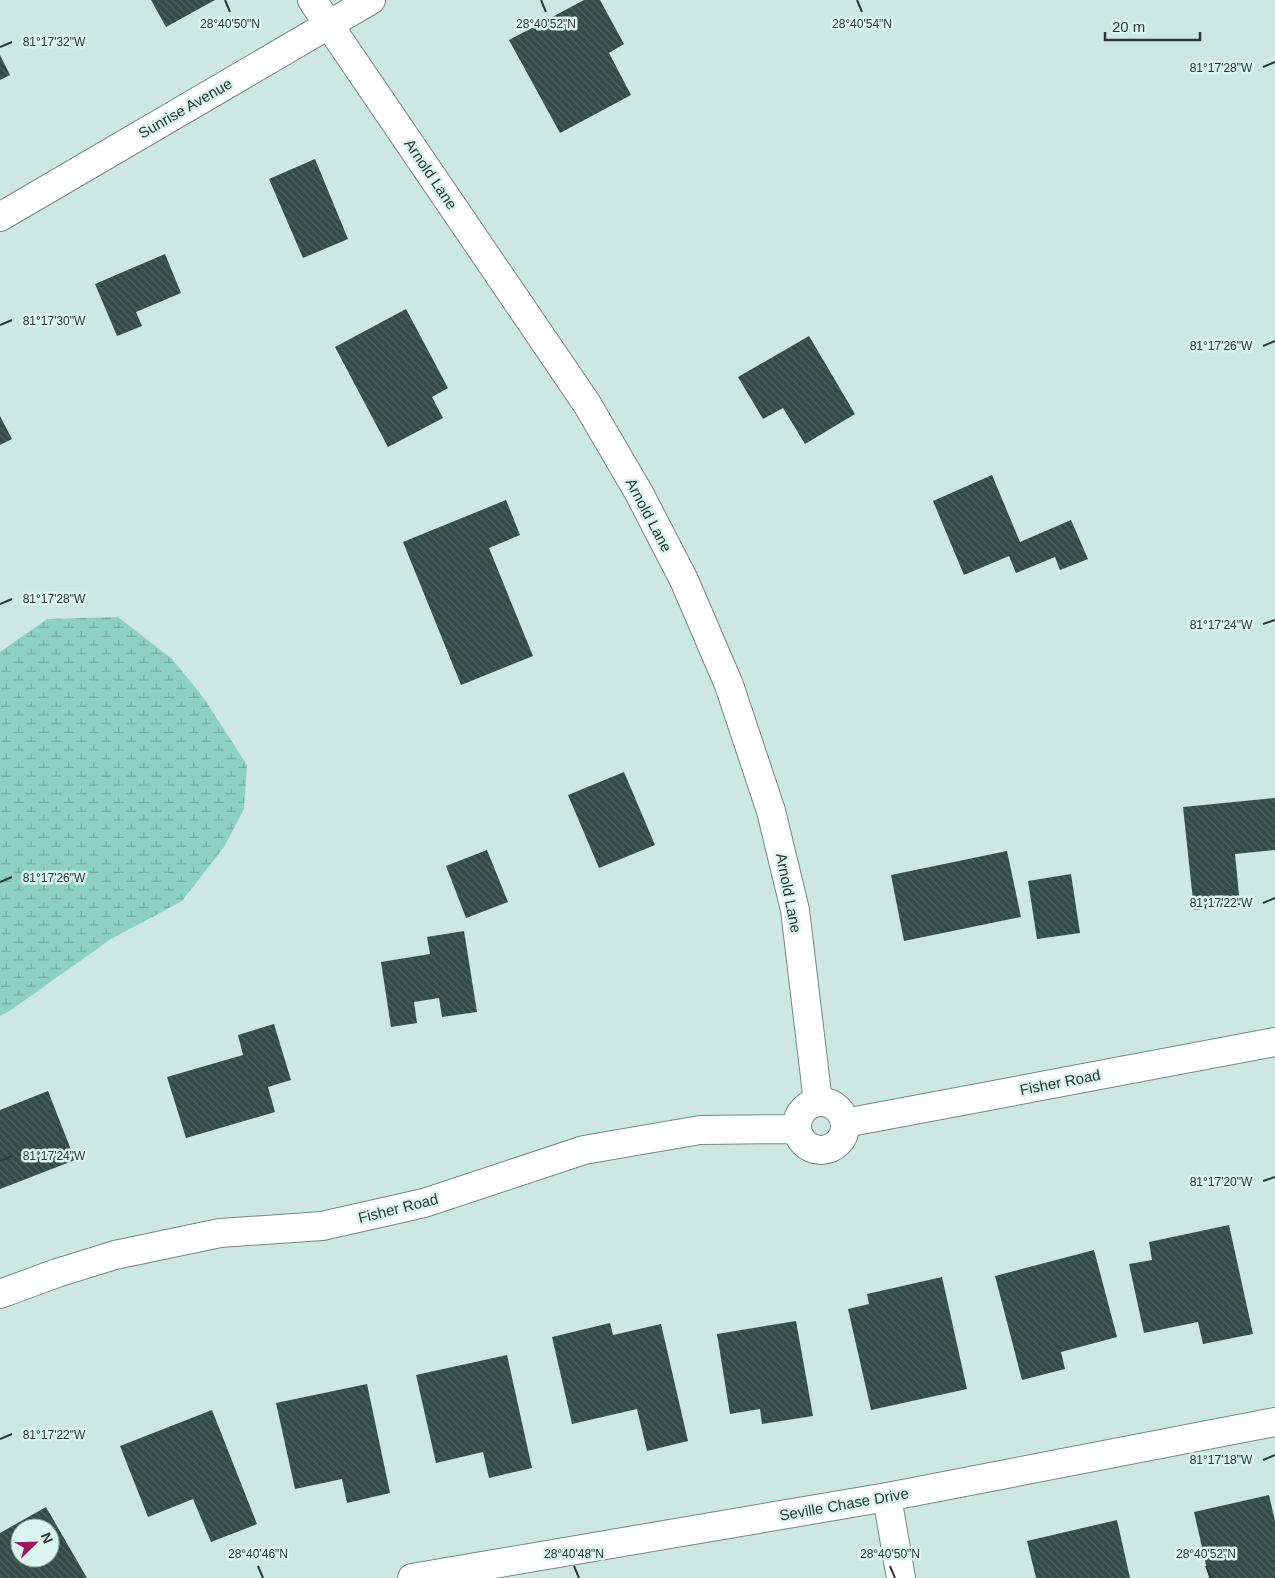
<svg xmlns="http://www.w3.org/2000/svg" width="1275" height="1578" font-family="Helvetica,sans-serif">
<defs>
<pattern id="wetland-marsh" width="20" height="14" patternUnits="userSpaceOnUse" patternTransform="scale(1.25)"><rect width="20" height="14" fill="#8ed1c0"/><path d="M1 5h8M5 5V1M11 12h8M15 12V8" fill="none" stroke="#74ab9d"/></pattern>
<pattern id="building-back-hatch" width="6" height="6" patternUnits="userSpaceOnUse" patternTransform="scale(1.25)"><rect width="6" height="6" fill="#344b45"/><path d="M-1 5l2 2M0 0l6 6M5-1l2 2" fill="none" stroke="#50635e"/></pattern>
</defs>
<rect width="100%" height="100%" fill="#cde8e0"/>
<!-- wetland -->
<path fill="url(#wetland-marsh)" d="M118 617 172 659 203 697 247 765 244 809 224 847 182 901 111 939 11 1010 0 1016V652L47 619Z"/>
<!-- building -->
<path fill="url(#building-back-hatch)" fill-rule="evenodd" d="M151 0H215L166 27Z
M584 0H600L624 44 609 53 631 95 560 133 509 40Z
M0 55 10 75 0 80Z
M315 159 348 239 303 258 269 179Z
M165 254 181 293 136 312 142 326 117 336 95 284Z
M406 309 448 388 432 397 443 418 388 447 335 347Z
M809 336 855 414 805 444 783 408 763 419 738 377Z
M0 416 12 439 0 445Z
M992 475 1020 542 1071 520 1088 559 1060 570 1055 557 1016 573 1009 556 964 575 933 501Z
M506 500 520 535 489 548 533 656 461 685 403 542Z
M624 772 655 845 599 868 568 795Z
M1275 798V850L1235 854 1240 905 1194 910 1183 807Z
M487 850 508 902 466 918 446 866Z
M1007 851 1021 917 904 941 891 875Z
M1071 874 1080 933 1037 939 1028 881Z
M464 931 477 1012 442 1017 439 998 414 1002 417 1023 391 1027 381 962 430 954 427 937Z
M274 1024 291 1080 268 1087 275 1112 186 1138 167 1077 243 1055 238 1035Z
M48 1091 75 1160 0 1189V1110Z
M1229 1225 1253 1334 1203 1344 1198 1322 1144 1333 1129 1264 1152 1260 1149 1242Z
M1094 1250 1117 1337 1061 1352 1065 1369 1022 1380 995 1276Z
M942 1277 967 1389 871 1410 848 1309 869 1304 867 1294Z
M796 1321 813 1416 762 1424 760 1409 730 1414 717 1334Z
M610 1323 613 1335 661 1324 688 1441 647 1451 637 1409 572 1424 552 1337Z
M507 1355 532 1468 489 1478 483 1452 436 1463 416 1375Z
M367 1384 390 1493 347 1503 342 1479 295 1489 276 1403Z
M212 1410 257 1524 211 1542 193 1499 148 1517 120 1446Z
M1269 1495 1275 1521V1578H1209L1194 1512Z
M46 1507 87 1578H0V1533ZM20 1528H50V1558H20Z
M1117 1520 1130 1578H1036L1027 1541Z"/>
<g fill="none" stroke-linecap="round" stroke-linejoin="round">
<defs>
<path id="minor" d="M312 0 587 404 639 493 684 580 729 685 771 811 795 910 818 1102
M0 217 371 0
M887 1497 901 1578
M412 1578 887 1497 1275 1422"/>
<path id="tertiary" d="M797 1126a24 24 0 1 1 48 0a24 24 0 1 1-48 0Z
M845 1123 1275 1042
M0 1294 57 1273 115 1255 220 1233 322 1226 424 1203 584 1150 700 1130 797 1129"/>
</defs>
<!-- minor casing -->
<use href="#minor" stroke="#718a83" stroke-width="30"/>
<!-- tertiary casing -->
<use href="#tertiary" stroke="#718a83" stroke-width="30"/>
<!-- minor -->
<use href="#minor" stroke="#fff" stroke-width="28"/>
<!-- tertiary -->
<use href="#tertiary" stroke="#fff" stroke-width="28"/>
</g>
<!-- ticks -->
<path fill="none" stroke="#2d3835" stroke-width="2" d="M225 0 230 12M541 0 546 12M857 0 862 12M0 47 12 42M1263 67 1275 62M0 325 12 320M1263 346 1275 341M0 604 12 599M1263 624 1275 620M0 882 12 877M1263 903 1275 898M0 1161 12 1156M1263 1181 1275 1177M0 1439 12 1434M1263 1460 1275 1455M258 1566 263 1578M574 1566 579 1578M890 1566 895 1578M1206 1566 1211 1578"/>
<g text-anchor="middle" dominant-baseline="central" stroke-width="5" stroke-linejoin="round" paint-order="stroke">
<!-- street labels -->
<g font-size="15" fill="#2d3835" stroke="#daf5ee">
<text transform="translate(185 108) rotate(-30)">Sunrise Avenue</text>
<text transform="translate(431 174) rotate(56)">Arnold Lane</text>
<text transform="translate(649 515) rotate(62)">Arnold Lane</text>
<text transform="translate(789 893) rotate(79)">Arnold Lane</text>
<text transform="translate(1060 1082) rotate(-11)">Fisher Road</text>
<text transform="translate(398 1208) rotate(-14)">Fisher Road</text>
<text transform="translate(844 1504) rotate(-10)">Seville Chase Drive</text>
</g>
</g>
<g font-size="12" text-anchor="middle" fill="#2d3835" stroke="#daf5ee" stroke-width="5" stroke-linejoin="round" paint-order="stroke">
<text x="230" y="28">28°40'50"N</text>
<text x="546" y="28">28°40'52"N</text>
<text x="862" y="28">28°40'54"N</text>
<text x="54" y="46">81°17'32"W</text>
<text x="1221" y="72">81°17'28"W</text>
<text x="54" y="325">81°17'30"W</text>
<text x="1221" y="350">81°17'26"W</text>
<text x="54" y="603">81°17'28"W</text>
<text x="1221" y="629">81°17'24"W</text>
<text x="54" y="882">81°17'26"W</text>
<text x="1221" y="907">81°17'22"W</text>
<text x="54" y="1160">81°17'24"W</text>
<text x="1221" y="1186">81°17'20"W</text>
<text x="54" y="1439">81°17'22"W</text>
<text x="1221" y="1464">81°17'18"W</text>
<text x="258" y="1558">28°40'46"N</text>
<text x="574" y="1558">28°40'48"N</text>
<text x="890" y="1558">28°40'50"N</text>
<text x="1206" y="1558">28°40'52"N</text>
</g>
<!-- north arrow -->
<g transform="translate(35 1543) rotate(67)"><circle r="24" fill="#daf5ee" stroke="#95a9a4"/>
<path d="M0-4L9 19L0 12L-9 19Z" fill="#a2155d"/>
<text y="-8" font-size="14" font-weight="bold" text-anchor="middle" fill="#2d3835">N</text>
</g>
<!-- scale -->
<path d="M1105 32v8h95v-8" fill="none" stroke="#2d3835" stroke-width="2.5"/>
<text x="1112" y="32" font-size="15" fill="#2d3835" stroke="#daf5ee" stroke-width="4" paint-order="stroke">20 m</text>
</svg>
